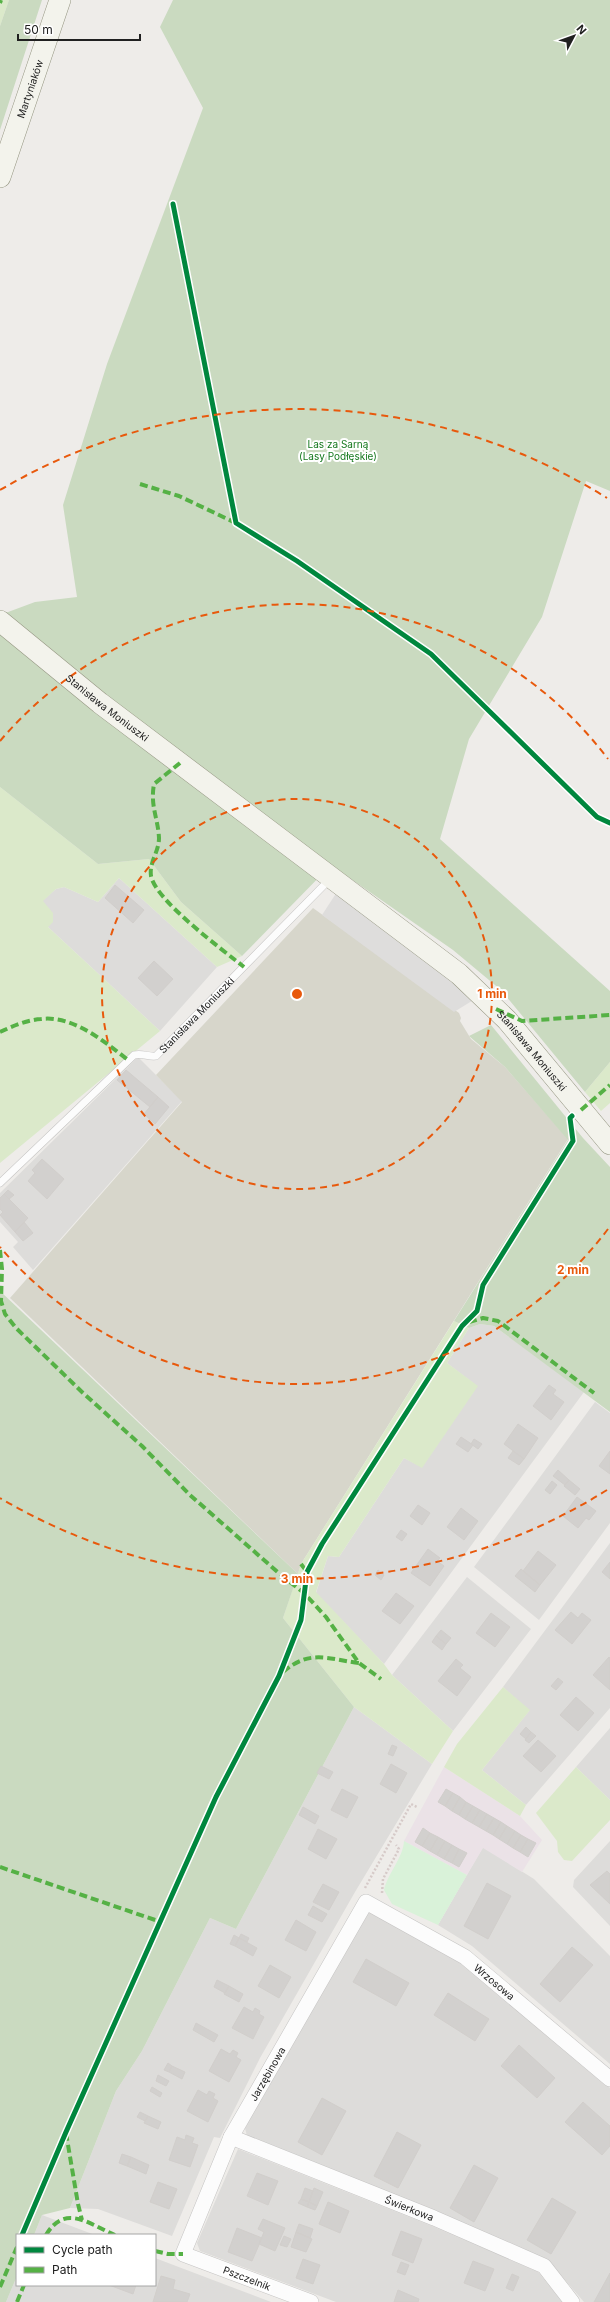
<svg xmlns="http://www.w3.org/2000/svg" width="610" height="2302" font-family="Inter,sans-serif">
<rect width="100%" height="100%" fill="#eeece9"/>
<!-- residential -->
<path fill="#dddcda" d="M119 878 217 967 160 1031 48 927 42 901 56 889 64 887 98 902Z
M138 1057 182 1101 33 1270 13 1247 18 1242 0 1222V1193Z
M480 1324 494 1326 584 1392 384 1664 316 1593 328 1556 339 1557 404 1458 422 1467 477 1386 447 1363 469 1328Z
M595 1402 610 1413V1523L539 1620 474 1567Z
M610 1543V1708L526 1805 482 1770 529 1711 503 1687Z
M467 1577 531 1629 453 1731 392 1675Z
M354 1707 432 1764 355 1892 260 2058 220 2138 214 2137 172 2236 98 2209 70 2208 116 2091 142 2051 210 1918 236 1929Z
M610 1728V1800L576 1767Z
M610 1841V1926L573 1887 574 1880Z
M483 1847 534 1879 610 1956V2064L472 1946 438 1925Z
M369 1910 462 1960 610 2088V2302H584L551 2264 247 2136 245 2128 277 2068Z
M238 2149 432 2226 538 2272 563 2302H336L200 2251 197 2243Z
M42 2215 95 2235H34Z
M155 2258 271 2302H6L17 2276V2285H155Z"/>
<!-- industrial -->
<path fill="#ebe2e7" d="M444 1767 520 1816 542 1840 522 1872 483 1848 467 1875 404 1841Z"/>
<!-- construction -->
<path fill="#d7d6cb" d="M313 908 459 1013 461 1018 460 1021 471 1039 505 1067 568 1139 301 1564 298 1574 10 1298 182 1102 156 1075Z"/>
<!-- grass -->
<path fill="#dbe9ca" d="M0 0H9L0 26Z
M0 787 98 864 149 859 181 902 242 956 217 967 119 878 98 902 64 887 56 889 43 901 53 913V922L48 927 160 1031 0 1163Z
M610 1062V1103L601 1111 585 1092Z
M454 1321 469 1328 447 1363 478 1386 422 1468 404 1458 339 1557 328 1556 316 1592 384 1664 392 1675 453 1731 432 1764 354 1707 283 1618 301 1564Z
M503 1687 530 1710 482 1770 526 1805 520 1816 444 1767 457 1744Z
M576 1767 610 1800V1820L572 1861 564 1860 558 1852 557 1841 536 1813Z"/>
<!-- forest -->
<path fill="#cadac0" d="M9 0H42L0 130V26Z
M173 0H610V491L586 481 542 617 469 739 440 839 610 991V1062L585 1092 501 990 453 950 331 865 242 956 181 902 149 859 98 864 0 787V615L35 602 77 597 63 505 107 364 203 108 160 27Z
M491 1025 583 1138 610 1167V1412L494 1326 480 1324 469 1328 454 1321 568 1140 505 1067 469 1036Z
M0 1291 298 1574 283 1618 354 1707 236 1929 210 1918 142 2051 116 2091 70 2208 42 2215 34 2235H17V2276L6 2302H0Z"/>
<!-- park -->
<path fill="#d9f2d9" d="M404 1841 467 1875 438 1925 392 1904 384 1890C388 1873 403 1858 404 1841Z"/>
<!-- parking -->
<path fill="#dedddc" d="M337 892 475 999 454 1012 322 915Z"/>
<!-- building -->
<path fill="#d2d0ce" stroke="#d1cecb" d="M115 885 144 910 133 923 105 898Z
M154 961 173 979 157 996 138 978Z
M126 1070 158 1097 150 1107 117 1080Z
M158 1097 169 1107 155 1124 144 1114Z
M42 1159 64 1179 47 1199 28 1181 35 1173 32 1170Z
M8 1190 14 1195 9 1199 4 1194Z
M4 1194 28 1218 15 1232 0 1215 3 1212 0 1209V1198Z
M24 1222 33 1233 23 1241 15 1232Z
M549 1385 556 1390 553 1394 564 1402 551 1420 533 1406Z
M518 1424 538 1438 524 1459 504 1444Z
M461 1437 473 1445 468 1452 456 1444Z
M474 1439 482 1444 478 1449 471 1444Z
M513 1451 524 1459 519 1465 508 1458Z
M610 1451V1474L599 1466Z
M558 1470 569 1480 565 1485 553 1476Z
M569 1480 580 1489 575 1495 564 1486Z
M552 1481 557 1485 550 1494 545 1490Z
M577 1497 596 1511 589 1520 586 1518 578 1528 563 1516Z
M418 1505 430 1513 422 1525 410 1516Z
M461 1508 478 1521 464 1540 447 1527Z
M401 1530 407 1534 402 1541 396 1537Z
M428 1549 440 1558 437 1561 444 1566 430 1586 411 1573Z
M538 1551 556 1565 540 1585 523 1571Z
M610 1562V1579L602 1572Z
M521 1569 540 1585 535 1592 515 1576Z
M378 1570 384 1575 381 1580 375 1575Z
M396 1593 414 1606 400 1624 382 1611Z
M571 1612 578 1618 582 1613 591 1620 572 1644 555 1630Z
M491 1613 510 1627 495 1647 476 1633Z
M441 1630 451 1638 446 1644 436 1636Z
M436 1636 446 1644 442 1650 432 1642Z
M609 1657 610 1658V1690L593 1675Z
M456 1659 463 1665 460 1668 471 1677 457 1696 438 1681Z
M558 1678 563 1682 556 1690 551 1686Z
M576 1697 594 1713 578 1731 560 1715Z
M526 1727 531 1732 526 1739 520 1734Z
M531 1732 536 1736 529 1743 525 1740Z
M538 1740 556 1756 541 1772 523 1756Z
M392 1745 397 1747 393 1756 388 1754Z
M391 1764 407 1773 396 1793 380 1784Z
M321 1766 333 1772 329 1779 317 1773Z
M342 1789 358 1797 347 1818 331 1810Z
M446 1789 453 1793 445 1806 438 1802Z
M453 1793 460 1797 452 1811 445 1806Z
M460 1797 466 1802 459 1815 452 1811Z
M466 1802 473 1806 465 1819 459 1815Z
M473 1806 480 1810 472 1823 465 1819Z
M303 1807 319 1816 315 1824 299 1815Z
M480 1810 487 1814 479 1827 472 1823Z
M487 1814 494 1818 486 1831 479 1827Z
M494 1818 501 1822 493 1835 486 1831Z
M501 1822 507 1826 499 1839 493 1835Z
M507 1826 515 1831 507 1844 499 1839Z
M423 1828 430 1833 422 1846 415 1842Z
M318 1829 337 1839 326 1859 308 1849Z
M515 1831 521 1835 513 1848 507 1844Z
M430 1833 438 1837 430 1851 422 1846Z
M521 1835 528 1839 520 1852 513 1848Z
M438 1837 445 1841 437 1855 430 1851Z
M528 1839 536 1843 528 1857 520 1852Z
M445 1841 452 1845 444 1859 437 1855Z
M452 1845 459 1849 452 1863 444 1859Z
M459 1849 467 1853 459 1867 452 1863Z
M607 1871 610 1874V1904L590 1885Z
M487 1883 511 1896 488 1939 464 1926Z
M323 1884 339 1892 329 1910 313 1902Z
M313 1906 327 1914 322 1922 308 1915Z
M296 1920 316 1932 306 1951 285 1940Z
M241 1934 249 1938 247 1942 239 1938Z
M234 1935 239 1938 235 1946 230 1944Z
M239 1938 257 1948 253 1956 235 1946Z
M572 1947 593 1965 560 2002 540 1984Z
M366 1959 409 1983 396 2006 353 1982Z
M270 1965 291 1977 279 1998 258 1986Z
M217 1980 229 1986 225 1993 214 1987Z
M229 1986 243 1994 239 2002 224 1994Z
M448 1993 489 2019 475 2041 434 2015Z
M244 2007 253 2012 255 2008 260 2011 259 2014 264 2017 253 2039 232 2028Z
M196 2023 218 2035 214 2042 193 2030Z
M519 2045 555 2078 537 2098 501 2066Z
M221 2049 230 2054 233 2050 238 2053 236 2057 241 2060 229 2082 209 2071Z
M168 2063 172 2066 169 2072 164 2070Z
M172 2066 185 2072 182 2079 169 2072Z
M158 2075 169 2081 166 2086 156 2081Z
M152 2087 162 2093 160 2097 150 2091Z
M198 2090 207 2095 209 2091 215 2094 213 2098 218 2101 208 2122 187 2111Z
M322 2098 346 2111 322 2155 298 2142Z
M583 2102 610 2126V2146L602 2155 565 2122Z
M140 2112 148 2116 145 2121 137 2117Z
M148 2116 161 2122 158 2129 144 2123Z
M397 2132 421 2145 398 2188 374 2176Z
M186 2135 194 2138 192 2143 198 2145 190 2167 169 2160 177 2137 185 2140Z
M122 2154 131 2157 127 2166 119 2163Z
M131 2157 149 2165 146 2174 127 2166Z
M474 2165 498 2178 474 2222 450 2208Z
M257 2173 278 2181 268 2205 247 2196Z
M158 2182 177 2189 169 2209 150 2202Z
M305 2188 313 2191 309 2202 301 2199Z
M314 2188 323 2192 317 2206 309 2202Z
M552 2198 576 2212 551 2254 527 2240Z
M301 2199 309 2202 307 2207 298 2203Z
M309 2202 317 2206 315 2210 307 2207Z
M328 2202 349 2211 340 2233 319 2224Z
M263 2219 285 2228 275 2251 259 2244 264 2232 258 2229Z
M299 2224 313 2229 310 2238 296 2232Z
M237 2228 262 2238 252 2261 228 2252Z
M401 2231 422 2239 413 2263 392 2255Z
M296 2232 312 2239 306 2252 291 2247Z
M284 2236 291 2239 287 2247 280 2245Z
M303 2259 320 2265 313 2284 296 2278Z
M473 2261 494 2269 485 2291 464 2283Z
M401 2262 409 2265 405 2275 397 2272Z
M610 2273V2302H594Z
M512 2274 519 2277 513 2291 506 2288Z
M161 2276 175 2280 173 2289 190 2294 187 2302H153Z
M109 2285H136L133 2294Z
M398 2290 419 2299 418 2302H394Z"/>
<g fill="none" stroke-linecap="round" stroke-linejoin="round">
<defs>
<g id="lane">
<path id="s1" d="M0 1183 134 1055C143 1053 148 1057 156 1056L330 879"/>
</g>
<g id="street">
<path id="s2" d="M231 2137 434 2218 544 2266 572 2302"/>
<path id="s3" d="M311 2302 183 2254 231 2137 366 1902 465 1957 610 2079"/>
</g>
<g id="secondary">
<path id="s4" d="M0 177 60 0"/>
<path id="s5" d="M0 621 100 703 459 974 507 1020 610 1144"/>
</g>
</defs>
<!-- lane casing -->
<use href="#lane" stroke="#c5c4c3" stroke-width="8"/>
<!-- street casing -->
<use href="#street" stroke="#c5c4c3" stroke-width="16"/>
<!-- secondary casing -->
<use href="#secondary" stroke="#959682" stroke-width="22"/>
<!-- path -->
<path stroke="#d6cac8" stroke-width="2.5" stroke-dasharray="2 2" stroke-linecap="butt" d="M365 1888 411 1804 417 1807
M382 1893 383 1879 399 1849 396 1845"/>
<!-- lane -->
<use href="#lane" stroke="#fcfcfc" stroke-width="7"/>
<!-- street -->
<use href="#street" stroke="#fcfcfc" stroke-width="15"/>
<!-- secondary -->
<use href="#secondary" stroke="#f3f3ec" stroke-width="21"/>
<!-- quiet -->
<path stroke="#55b145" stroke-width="4" stroke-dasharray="8 4" stroke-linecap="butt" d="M0 3 1 0
M140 484 179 496 238 524
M180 763 154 784C150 806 158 818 159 838 159 852 149 862 151 876 156 901 223 950 244 967
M496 1009 522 1021 610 1015
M0 1032C13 1026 27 1020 41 1019 73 1015 105 1042 128 1060
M581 1110 610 1085
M0 1250 2 1269 1 1301 5 1314 16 1328 83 1393 142 1446 190 1495 281 1575 304 1593 326 1617 359 1663 381 1679
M469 1322 483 1318 498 1321 594 1393
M301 1564 307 1572
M283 1672C310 1649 327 1659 359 1663
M0 1867 161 1922
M66 2133 78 2204 82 2220
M46 2235C65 2203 89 2224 115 2235
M155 2251 168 2254H183
M0 2287 17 2247
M17 2302 24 2285"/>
<defs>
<path id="cycleway" d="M173 204 236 523 297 561 431 654 597 817 610 823
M22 2235 66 2132 216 1797 279 1676 301 1620 307 1572 322 1544 462 1326 477 1311 483 1285 573 1141 570 1118 572 1116"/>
</defs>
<!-- cycleway casing -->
<use href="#cycleway" stroke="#fff" stroke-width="8"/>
<!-- cycleway -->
<use href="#cycleway" stroke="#00873e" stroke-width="5"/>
</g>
<!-- distance rings -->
<g fill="none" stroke="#e8590c" stroke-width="2" stroke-dasharray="7 5">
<circle cx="297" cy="994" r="195"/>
<path d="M608 1229A390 390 0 0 1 0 1247M0 741A390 390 0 0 1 608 759"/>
<path d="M607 1490A585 585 0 0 1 0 1498M0 490A585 585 0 0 1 607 498"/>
</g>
<g text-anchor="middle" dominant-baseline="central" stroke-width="4" stroke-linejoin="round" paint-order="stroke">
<!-- street labels -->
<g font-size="10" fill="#202020" stroke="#fff">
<text stroke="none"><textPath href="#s4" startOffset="93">Martyniaków</textPath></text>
<text stroke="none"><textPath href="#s5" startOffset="138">Stanisława Moniuszki</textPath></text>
<text stroke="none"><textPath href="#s1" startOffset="265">Stanisława Moniuszki</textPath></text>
<text stroke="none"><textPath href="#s5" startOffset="685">Stanisława Moniuszki</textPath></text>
<text stroke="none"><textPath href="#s3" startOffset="686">Wrzosowa</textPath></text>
<text stroke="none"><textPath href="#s3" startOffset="336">Jarzębinowa</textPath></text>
<text stroke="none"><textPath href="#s2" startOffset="192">Świerkowa</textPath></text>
<text transform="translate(247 2278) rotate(21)">Pszczelnik</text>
</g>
<!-- park labels -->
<g font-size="10" fill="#14781d" stroke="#fff">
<text x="338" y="444">Las za Sarną<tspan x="338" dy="12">(Lasy Podłęskie)</tspan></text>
</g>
</g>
<circle cx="297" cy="994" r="6" fill="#e8590c" stroke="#fff" stroke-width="2"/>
<g font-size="12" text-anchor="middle" font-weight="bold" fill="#e8590c" stroke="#fff" stroke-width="4" stroke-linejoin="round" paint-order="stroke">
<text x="492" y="998">1 min</text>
<text x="573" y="1274">2 min</text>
<text x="297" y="1583">3 min</text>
</g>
<!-- legend -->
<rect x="16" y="2234" width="140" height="52" fill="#ffffff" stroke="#a6a6a6"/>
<rect x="24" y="2247" width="20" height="6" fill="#00873e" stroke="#a6a6a6"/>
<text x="52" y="2254" font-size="12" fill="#202020">Cycle path</text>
<rect x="24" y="2267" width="20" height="6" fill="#55b145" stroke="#a6a6a6"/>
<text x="52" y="2274" font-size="12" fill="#202020">Path</text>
<!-- north arrow -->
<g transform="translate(574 36) rotate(49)" stroke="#ffffff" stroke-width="3" paint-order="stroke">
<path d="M0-3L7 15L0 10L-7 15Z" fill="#202020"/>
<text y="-6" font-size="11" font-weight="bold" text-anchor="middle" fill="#202020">N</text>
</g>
<!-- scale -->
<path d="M18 34v6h122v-6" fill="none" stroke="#202020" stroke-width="2"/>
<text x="24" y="34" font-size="12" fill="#202020" stroke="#ffffff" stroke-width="3" paint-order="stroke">50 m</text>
</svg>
